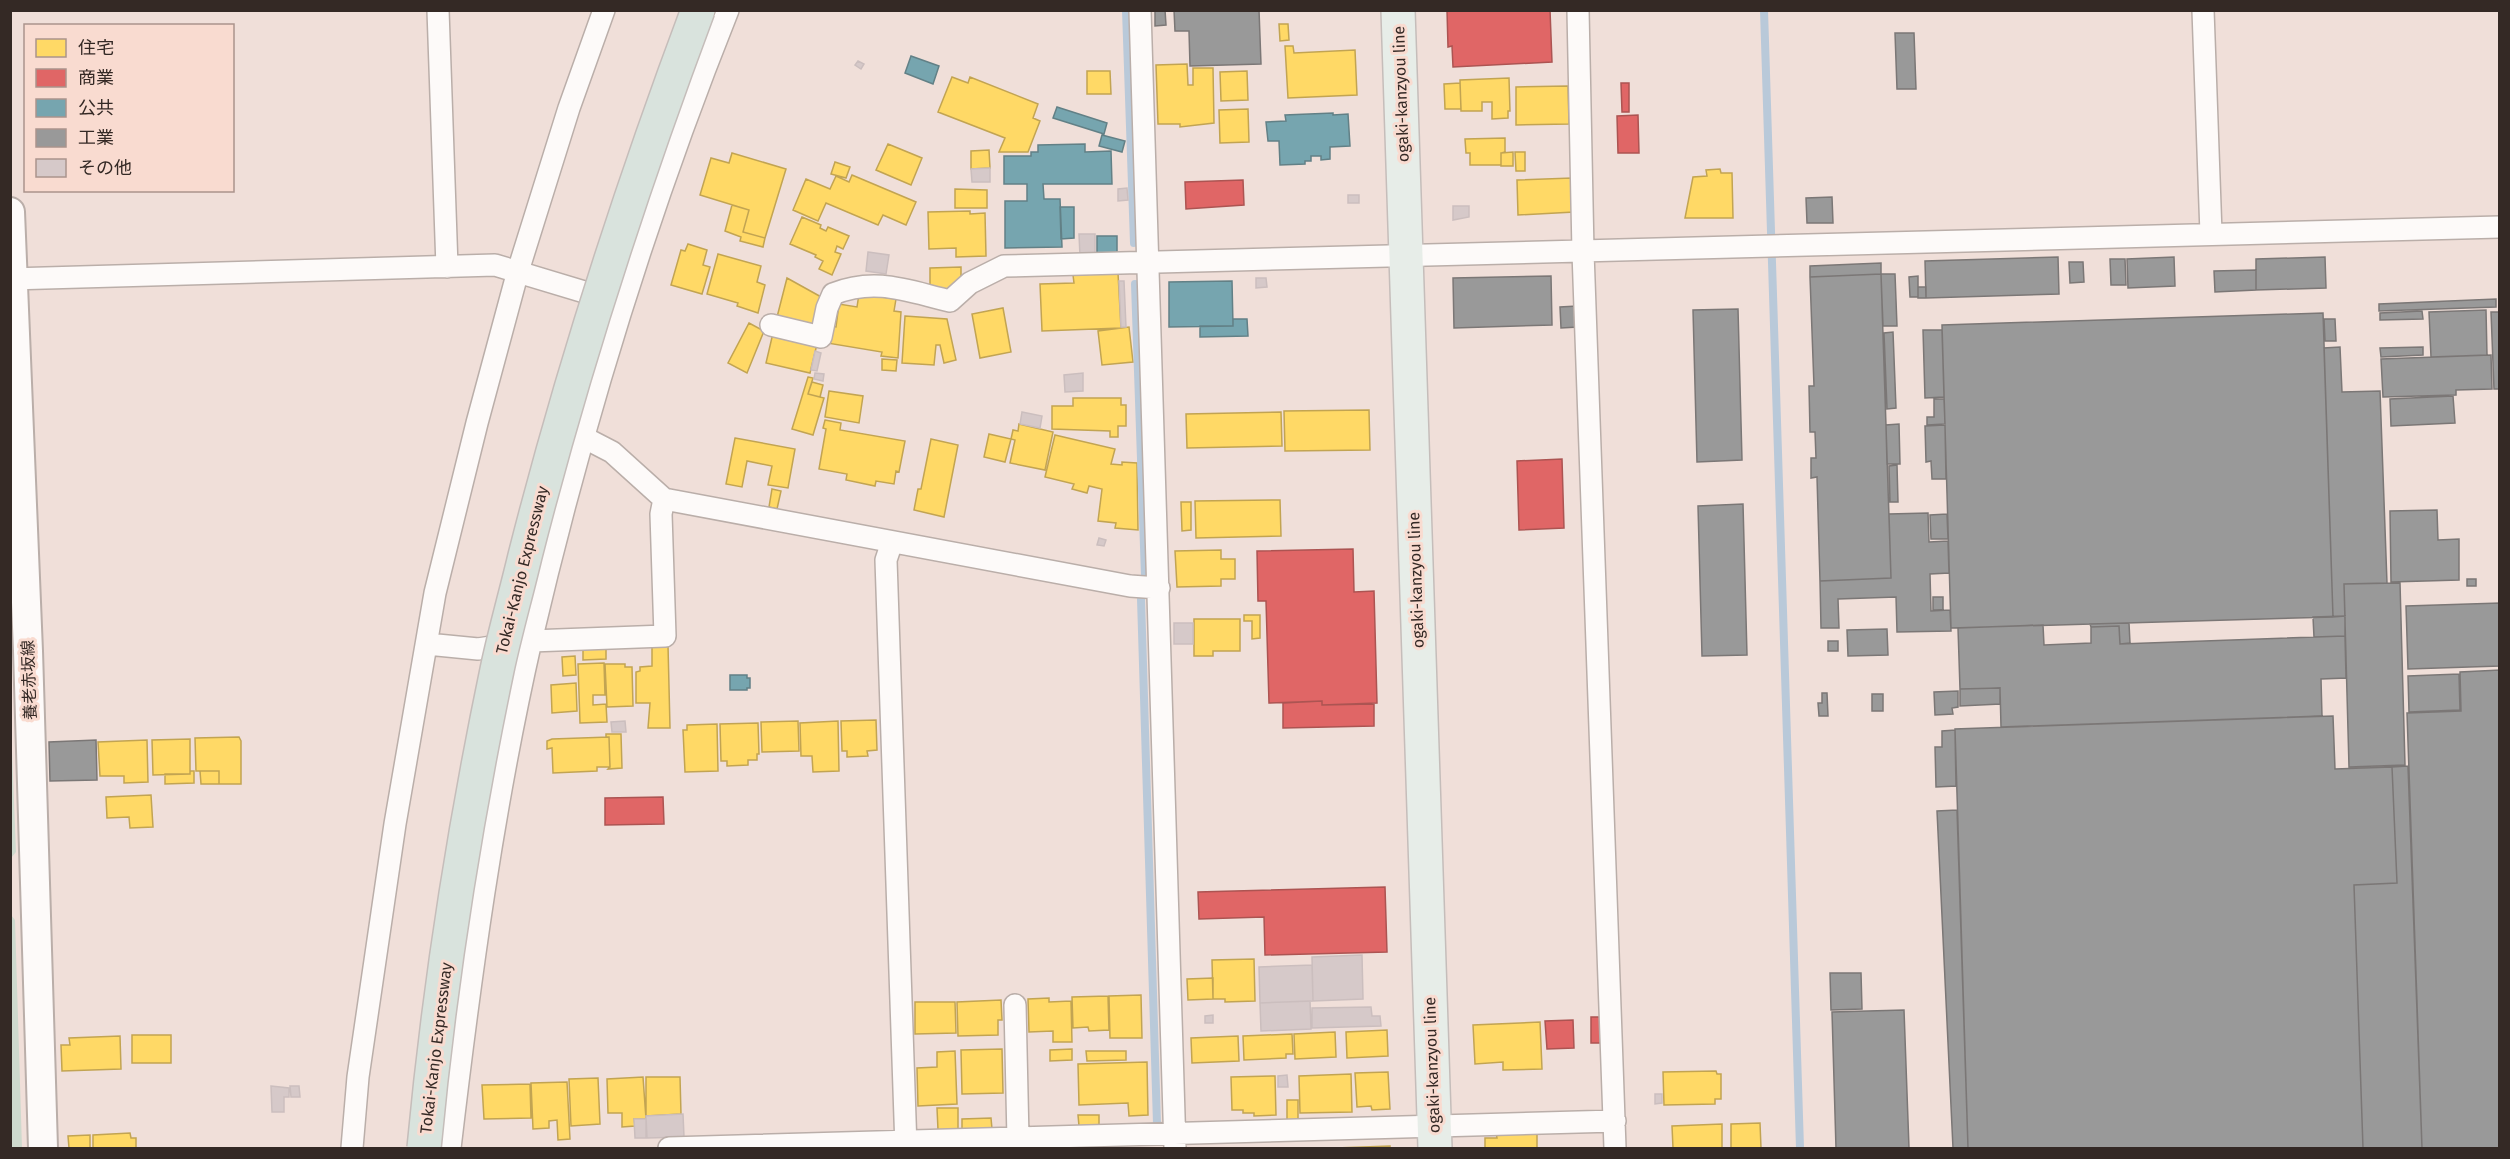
<svg xmlns="http://www.w3.org/2000/svg" width="2510" height="1159" font-family="'Fira Sans','Noto Sans JP',sans-serif">
<rect width="100%" height="100%" fill="#f0dfd9"/>
<!-- green -->
<path fill="#ced9cd" d="M10 700 16 852 11 858H10Z
M11 915 15 920 22 1148H11Z"/>
<!-- homes -->
<path fill="#ffd966" stroke="#c2a452" stroke-width="1.5" d="M1279 24H1288L1289 40 1280 41Z
M1285 46H1293L1294 53 1355 50 1357 95 1288 98Z
M1187 64 1188 85H1193V68H1213L1214 123 1180 127V124H1158L1156 65Z
M1087 71H1110L1111 94H1087Z
M1247 71 1248 100 1221 101 1220 72Z
M952 77 968 83 970 77 1038 104 1033 118 1040 121 1028 152H999L1005 138 938 112Z
M1509 78 1510 111H1508V118L1492 119V102H1482V111H1461L1460 80Z
M1460 83 1461 109H1445L1444 84Z
M1568 86 1569 124 1516 125V87Z
M1248 109 1249 142 1220 143 1219 110Z
M1505 138V152L1501 153V165H1470V153H1466L1465 139Z
M888 144 922 158 911 185 876 170Z
M989 150 990 168 971 169V151Z
M1513 152V166H1501V153Z
M1515 152H1525V171H1516Z
M732 153 786 169 765 238 743 232 749 210 700 195 711 158 729 163Z
M835 162 850 167 846 178 831 174Z
M1720 169 1721 173H1732L1733 218H1685L1693 177 1707 176 1706 170Z
M852 175 916 202 906 225 883 215 878 225 826 203 818 221 793 210 806 179 830 189 836 176 849 182Z
M1572 178 1574 212 1518 215 1517 180Z
M955 189 987 190V208H955Z
M732 205 749 210 743 232 765 238 763 247 740 241 741 237 725 231Z
M970 211V214L985 213 986 256 956 257V248L929 249 928 212Z
M802 217 821 225 820 228 826 231 828 227 849 236 843 249 837 246 835 252 841 254 832 275 819 269 823 261 815 257 816 255 790 244Z
M688 244 707 250 703 265 710 267 702 294 671 285 681 250 685 251Z
M718 254 761 266 757 282 765 285 758 313 737 306 738 303 707 294Z
M961 267V281L948 290H930V268Z
M1118 273 1121 328 1042 331 1040 284 1074 283 1073 275Z
M787 278 823 298 816 330 776 321Z
M859 294 896 299 894 311 901 312 898 358 881 356 882 352 827 343 830 326 836 327 839 304 857 307Z
M1003 308 1011 352 980 358 972 314Z
M905 316 947 319 956 360 944 363 940 345H936L934 365 902 363Z
M749 323 764 331 747 373 728 363Z
M1129 327 1133 362 1102 365 1098 331Z
M773 333 817 344 810 373 766 363Z
M882 359 897 360 896 371 882 370Z
M808 377 813 378 808 394 824 398 813 435 792 429Z
M812 382 823 385 820 397 808 394Z
M829 391 863 396 859 423 825 417Z
M1073 398H1121V405H1126V426H1118V437H1110V431L1052 429V406H1073Z
M1369 410 1370 450 1285 451 1284 411Z
M1281 412 1282 446 1187 448 1186 414Z
M825 420 841 423 840 430 905 441 899 472 896 471 894 484 876 481 875 486 846 480 847 474 819 469 826 429 823 428Z
M1019 424 1053 432 1045 470 1010 463 1015 440 1011 439 1013 430 1018 431Z
M989 434 1011 439 1005 462 984 457Z
M1055 435 1115 449 1111 464 1122 465V462L1137 463 1138 530 1115 528 1116 523 1098 521 1102 489 1089 486 1087 493 1072 489 1074 484 1045 477Z
M735 438 795 449 788 488 768 485 772 466 747 461 742 487 726 484Z
M931 439 958 445 944 517 914 510 918 489H921Z
M772 489 781 491 777 509 769 507Z
M1280 500 1281 536 1196 538 1195 501Z
M1181 502H1191V530L1182 531Z
M1221 550V559H1235V579H1221V586L1177 587 1175 551Z
M1244 615H1260V638L1252 639V621H1244Z
M1194 619H1240V651H1213V656H1194Z
M668 645 670 728H648L650 703H636V672L640 671V667L652 666V646Z
M583 647H606V659L583 660Z
M575 656 576 675 563 676 562 657Z
M604 663 605 695H593V705L606 704 607 722 580 723 578 664Z
M605 664H625V667H632L633 706 607 707Z
M576 683 577 711 552 713 551 685Z
M876 720 877 750 867 751 868 756 847 757V751H842L841 721Z
M798 721 799 751 762 752 761 722Z
M838 721 839 771 813 772 812 756H801L800 723Z
M758 723 759 754H757V760H748V765L727 766V761H721L720 724Z
M717 724 718 771 685 772 683 730H687V725Z
M606 734H621L622 768 608 769 610 767 609 737H606Z
M239 737 241 741V784H219V771H196L195 738Z
M609 737 610 767H597V771L553 773 552 748 547 749V741L552 739Z
M190 739V774L153 775 152 740Z
M147 740 148 782 124 783V776H100L98 742Z
M190 771H194V783L165 784V774H190Z
M200 771H219V784H201Z
M151 795 153 827 130 828 129 817 107 818 106 797Z
M1254 959 1255 1001 1225 1002V999H1213L1212 960Z
M1213 978V999L1188 1000 1187 979Z
M1141 995 1142 1038H1110L1109 996Z
M1108 996 1109 1030 1089 1031 1088 1027 1073 1028 1072 997Z
M1049 998V1002L1071 1001 1072 1042H1053V1031L1029 1032 1028 999Z
M1001 1000 1002 1020H998V1035L958 1036 957 1002Z
M915 1002H955L956 1033 915 1034Z
M1540 1022 1542 1069 1503 1070V1062L1475 1064 1473 1025Z
M1387 1030 1388 1056 1347 1058 1346 1032Z
M1335 1032 1336 1057 1295 1059 1294 1034Z
M1292 1034 1293 1054H1286V1058L1244 1060 1243 1036Z
M132 1035H171V1063H132Z
M120 1036 121 1069 62 1071 61 1045H70L69 1038Z
M1238 1036 1239 1061 1192 1063 1191 1038Z
M1002 1049 1003 1093 962 1094 961 1050Z
M1072 1049V1060L1050 1061V1050Z
M955 1051 957 1104 918 1106 917 1068 937 1067V1052Z
M1086 1051H1126V1060L1087 1061Z
M1147 1062 1148 1115 1129 1116 1128 1103 1079 1105 1078 1064Z
M1716 1071 1717 1074H1721V1099H1715V1104L1664 1105 1663 1072Z
M1388 1072 1390 1109 1372 1110 1371 1106 1357 1107 1355 1073Z
M1351 1074 1352 1112 1300 1113 1299 1076Z
M1275 1076 1276 1115 1254 1116V1113H1243V1110H1232L1231 1077Z
M643 1077 646 1119H634L635 1126 622 1127V1113H608L607 1079Z
M646 1077H680L681 1114 646 1116Z
M598 1078 600 1124 571 1126 569 1079Z
M567 1082 570 1139 558 1140 557 1120 549 1121V1128L533 1129 531 1083Z
M530 1084 531 1118 484 1119 482 1085Z
M1287 1100H1298V1120L1287 1121Z
M937 1108H958V1129L938 1130Z
M1078 1115H1099V1126H1079Z
M991 1118 992 1129 962 1130V1119Z
M1760 1123 1761 1148H1731V1124Z
M1722 1124V1148H1673L1672 1126Z
M1537 1132V1148H1485V1138H1497L1496 1133Z
M130 1133 131 1138H136V1148H93V1135Z
M90 1135V1148H69L68 1136Z
M1390 1146V1148H1335Z"/>
<!-- shops -->
<path fill="#e06666" stroke="#ac5452" stroke-width="1.5" d="M1447 10H1550L1552 62 1453 67 1452 46 1448 47Z
M1621 83H1629V112H1622Z
M1638 115 1639 153H1618L1617 116Z
M1243 180 1244 205 1186 209 1185 182Z
M1562 459 1564 528 1519 530 1517 461Z
M1353 549 1354 592 1374 591 1377 703 1322 705V701L1269 703 1266 601H1258L1257 551Z
M1322 701V705L1374 704V726L1283 728V703Z
M663 797 664 824 605 825V798Z
M1385 887 1387 952 1265 955 1264 917 1199 919 1198 892Z
M1591 1017H1602V1043H1591Z
M1573 1020 1574 1048 1547 1049 1545 1021Z"/>
<!-- public -->
<path fill="#76a5af" stroke="#628086" stroke-width="1.5" d="M911 56 939 66 933 84 905 73Z
M1057 107 1107 123 1104 134 1053 118Z
M1333 113V115L1348 114 1350 146 1330 147V159L1321 160V156H1311V161H1305V164L1280 165 1279 141H1268L1266 122 1286 121 1285 115Z
M1102 135 1125 141 1122 152 1099 146Z
M1085 144V152L1111 151 1112 184H1043L1044 199H1060L1062 247 1005 248V201H1027V184H1004V156H1031V152H1038V145Z
M1060 207H1074V238L1061 239Z
M1097 236H1117V255H1097Z
M1232 281 1233 326 1169 327V282Z
M1233 319H1247L1248 336 1200 337V326H1233Z
M730 675H747V678H750V688H747V690H730Z"/>
<!-- industry -->
<path fill="#999" stroke="#7b7776" stroke-width="1.5" d="M1155 10H1165L1166 25 1155 26Z
M1174 10H1259L1261 64 1190 66 1189 31H1175Z
M1895 33H1914L1916 89H1897Z
M1832 197 1833 223H1807L1806 198Z
M2058 257 2059 294 1926 298 1925 261Z
M2174 257 2175 286 2128 288 2127 259Z
M2325 257 2326 288 2256 290V259Z
M2110 259H2125L2126 285H2111Z
M2069 262H2083L2084 282 2070 283Z
M1881 263V274L1810 277V266Z
M2256 270V290L2215 292 2214 271Z
M1881 274 1891 578 1820 581 1817 477 1811 478V458H1816L1815 432H1810L1809 386H1814L1810 277Z
M1881 274H1895L1897 326H1883Z
M1551 276 1552 325 1454 328 1453 278Z
M1918 276V297H1910L1909 277Z
M1918 287H1926V298H1918Z
M2496 299V307L2379 311V304Z
M1577 306 1578 327 1561 328 1560 307Z
M1738 309 1742 460 1697 462 1693 310Z
M2486 310 2487 355 2431 357 2429 312Z
M2422 311 2423 319 2380 320V313Z
M2491 312H2500V389H2494Z
M2323 313 2333 617 1951 628 1942 325Z
M2324 319H2335L2336 341H2325Z
M1923 330H1942L1944 397 1925 398Z
M1893 332 1896 408 1887 409 1884 333Z
M2340 347 2342 392 2380 391 2387 583 2344 584 2345 616 2333 617 2324 348Z
M2423 347V355L2381 357 2380 348Z
M2491 355 2492 389 2456 390V395L2383 397 2381 359Z
M2453 396 2455 423 2391 426 2390 399Z
M1934 399H1944L1945 424 1927 425V417H1934Z
M1899 424 1900 464H1887L1886 425Z
M1945 425 1946 479H1932L1931 461 1926 462 1925 426Z
M1897 465 1898 502H1890L1889 466Z
M1743 504 1747 655 1702 656 1698 506Z
M2437 510 2438 540 2459 539V580L2391 582 2390 511Z
M1928 513 1929 542 1948 541 1949 573 1930 574 1931 611 1950 610 1951 631 1897 632 1896 597 1838 599 1839 628H1821L1820 581 1891 578 1889 514Z
M1947 514 1948 539H1931L1930 515Z
M2467 579H2476V586H2467Z
M2400 583 2405 765 2349 767 2344 584Z
M1933 597H1943V610H1933Z
M2500 603V666L2408 669 2406 606Z
M2345 616V636L2314 637 2313 617Z
M2129 623 2130 643 2120 644 2119 626 2091 627 2090 624Z
M2043 625 2044 645 2091 643V627L2119 626 2120 644 2345 636 2346 678 2321 679 2322 716 2001 727 2000 688 1960 689 1958 628Z
M1887 629 1888 655 1848 656 1847 630Z
M1828 641H1838V651H1828Z
M2500 670V1148H2422L2407 713 2461 711 2460 672Z
M2459 674 2460 710 2409 712 2408 676Z
M2000 688V704L1960 706V689Z
M1958 691V707L1952 708 1953 714 1935 715 1934 692Z
M1822 693H1827L1828 716H1819L1818 703H1822Z
M1872 694H1883V711H1872Z
M2333 716 2335 769 2392 767 2397 883 2354 885 2363 1148H1968L1955 729Z
M1955 730 1956 786 1936 787 1935 747H1942V731Z
M96 740 97 780 50 781 49 742Z
M2408 766 2422 1148H2363L2354 885 2397 883 2392 767Z
M1957 810 1968 1148H1953L1937 811Z
M1830 973H1861L1862 1009 1831 1010Z
M1904 1010 1909 1148H1836L1832 1012Z"/>
<g fill="none" stroke-linecap="round" stroke-linejoin="round">
<!-- stream -->
<path stroke="#b9c9d9" stroke-width="8" d="M1126 10 1134 243
M1764 10 1800 1148
M1135 284 1145 576
M1141 599 1157 1124"/>
</g>
<!-- building -->
<path fill="#d6c9c9" stroke="#cbbebe" stroke-width="1.5" d="M858 61 864 64 861 69 855 65Z
M990 168V182H972L971 169Z
M1127 188 1128 200 1118 201V189Z
M1348 195H1359V203H1348Z
M1453 206H1469V217L1453 220Z
M1079 234H1095V256H1080Z
M868 252 889 255 886 274 866 271Z
M1256 278H1266L1267 287 1256 288Z
M1119 281H1124L1126 327H1121Z
M815 351 821 353 817 371 811 370Z
M815 373 824 374 823 381 814 379Z
M1083 373V391L1065 392 1064 375Z
M1022 412 1042 416 1040 428 1020 424Z
M1099 538 1106 540 1104 546 1097 545Z
M1174 623H1193V644H1174Z
M625 721 626 732H612L611 722Z
M1362 955 1363 999 1313 1001 1312 957Z
M1312 965 1313 1001 1260 1003 1259 967Z
M1310 1001 1311 1029 1261 1031 1260 1003Z
M1371 1007 1372 1016H1380L1381 1026 1312 1028V1008Z
M1213 1015V1023H1205V1016Z
M1287 1075 1288 1087H1278V1076Z
M271 1086 289 1088V1097H284V1112H272Z
M290 1086H299L300 1097H291Z
M1655 1094H1662V1103L1655 1104Z
M683 1114 684 1137 647 1138 646 1116Z
M634 1119H646V1138H635Z"/>
<g fill="none" stroke-linecap="round" stroke-linejoin="round">
<defs>
<path id="street" d="M438 10 447 267
M1140 10 1175 1148
M1578 10 1583 252 1615 1148
M2203 10 2211 234
M10 279 495 265 611 300
M771 325 821 337 827 308 833 294C876 277 907 291 950 301L970 283 1004 266 2500 227
M583 437 612 452 664 499 1130 586 1159 588
M892 542 886 560 906 1148
M427 644 478 649 531 641 665 636 661 514 664 499
M1015 1005 1018 1139
M352 1148 358 1077 395 824 435 593 477 423 518 271 569 108 604 10
M450 1148C470 978 493 808 531 641 581 427 646 215 728 10
M669 1148 1615 1121"/>
<path id="secondary" d="M10 212 28 651 43 1148"/>
<path id="primary" d="M1398 10 1435 1148"/>
</defs>
<!-- street casing -->
<use href="#street" stroke="#baaea9" stroke-width="24"/>
<!-- secondary casing -->
<use href="#secondary" stroke="#baaea9" stroke-width="32"/>
<!-- primary casing -->
<use href="#primary" stroke="#c5bdba" stroke-width="36"/>
<!-- street -->
<use href="#street" stroke="#fdfaf9" stroke-width="21"/>
<!-- secondary -->
<use href="#secondary" stroke="#fdfaf9" stroke-width="28"/>
<!-- primary -->
<use href="#primary" stroke="#e7ede8" stroke-width="33"/>
<defs>
<path id="highway-bridge" d="M424 1148C439 988 464 828 497 670 505 632 516 594 525 556 572 371 631 189 698 10"/>
</defs>
<!-- highway-bridge casing -->
<use href="#highway-bridge" stroke="#c5bdba" stroke-width="36" stroke-linecap="butt"/>
<!-- highway-bridge -->
<use href="#highway-bridge" stroke="#d9e3dd" stroke-width="33"/>
</g>
<g text-anchor="middle" dominant-baseline="central" stroke-width="6" stroke-linejoin="round" paint-order="stroke">
<!-- street labels -->
<g font-size="16" fill="#342925" stroke="#f9dbd0">
<text transform="translate(1401 94) rotate(-92)">ogaki-kanzyou line</text>
<text transform="translate(522 570) rotate(-76)">Tokai-Kanjo Expressway</text>
<text transform="translate(1416 580) rotate(-92)">ogaki-kanzyou line</text>
<text transform="translate(29 680) rotate(-92)">養老赤坂線</text>
<text transform="translate(436 1048) rotate(-83)">Tokai-Kanjo Expressway</text>
<text transform="translate(1432 1065) rotate(-92)">ogaki-kanzyou line</text>
</g>
</g>
<!-- border -->
<rect width="2510" height="1159" fill="none" stroke="#342925" stroke-width="24"/>
<!-- legend -->
<rect x="24" y="24" width="210" height="168" fill="#f9dbd0" stroke="#aa948c" stroke-width="1.5"/>
<rect x="36" y="39" width="30" height="18" fill="#ffd966" stroke="#aa948c" stroke-width="1.5"/>
<text x="78" y="54" font-size="18" fill="#342925">住宅</text>
<rect x="36" y="69" width="30" height="18" fill="#e06666" stroke="#aa948c" stroke-width="1.5"/>
<text x="78" y="84" font-size="18" fill="#342925">商業</text>
<rect x="36" y="99" width="30" height="18" fill="#76a5af" stroke="#aa948c" stroke-width="1.5"/>
<text x="78" y="114" font-size="18" fill="#342925">公共</text>
<rect x="36" y="129" width="30" height="18" fill="#999999" stroke="#aa948c" stroke-width="1.5"/>
<text x="78" y="144" font-size="18" fill="#342925">工業</text>
<rect x="36" y="159" width="30" height="18" fill="#d6c9c9" stroke="#aa948c" stroke-width="1.5"/>
<text x="78" y="174" font-size="18" fill="#342925">その他</text>
</svg>
